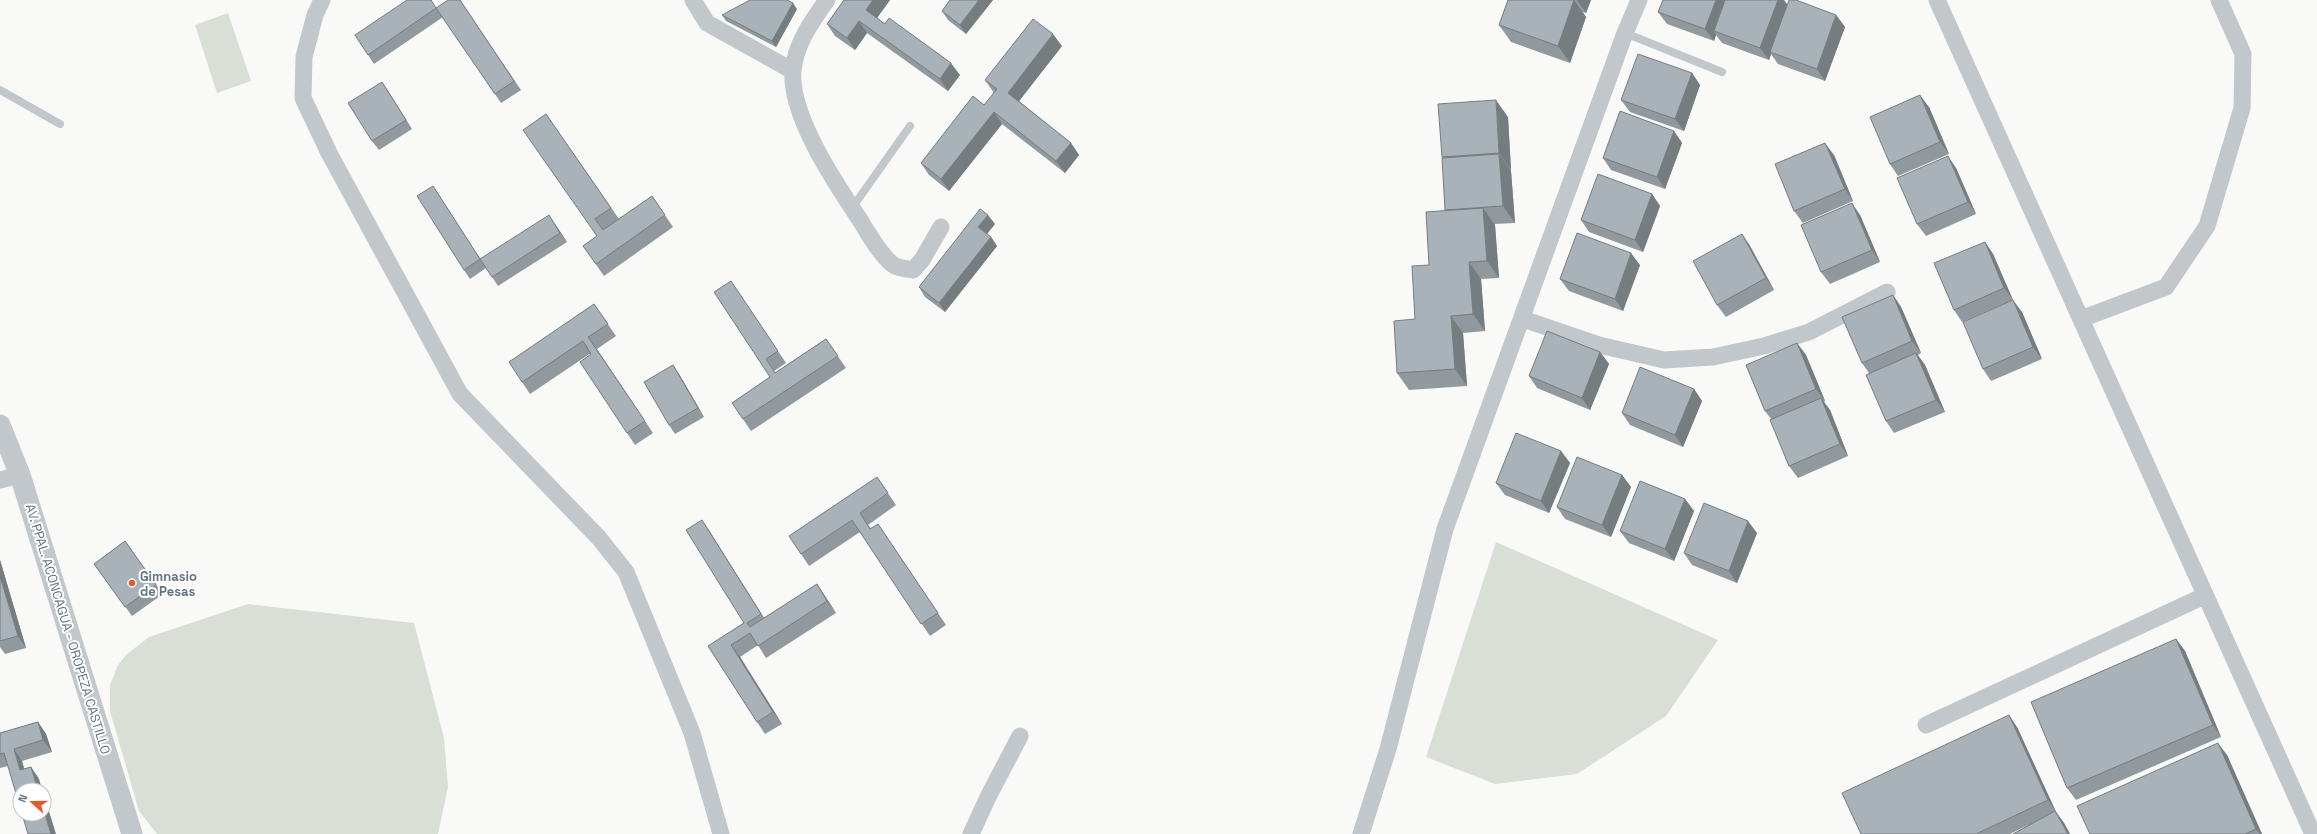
<svg xmlns="http://www.w3.org/2000/svg" width="2317" height="834" font-family="'Space Grotesk',sans-serif">
<rect width="100%" height="100%" fill="#f9f9f7"/>
<!-- park -->
<path fill="#d9ded6" d="M228 13 251 81 217 93 195 25Z
M1496 542 1718 640 1666 716 1577 774 1495 784 1426 757Z
M248 604 414 623 444 738 448 787 438 834H157L139 811 110 711V685L118 665 126 655 149 637Z"/>
<g fill="none" stroke-linecap="round" stroke-linejoin="round">
<!-- service -->
<path stroke="#c2c7cb" stroke-width="8" d="M1625 33 1722 72
M0 90 60 124
M852 208 910 126"/>
<!-- minor -->
<path stroke="#c2c7cb" stroke-width="17" d="M322 0 315 15 304 57 303 98 329 153 460 394 599 538 626 572 692 733 721 834
M693 0 707 23 793 71
M827 0C812 21 796 43 793 70 789 115 836 184 860 220 868 233 882 258 895 266 900 268 907 269 913 270L922 260 941 227
M1937 0 2313 834
M1523 319 1599 345 1664 360 1713 357 1764 346 1809 332 1887 292
M2081 319 2166 287 2207 226 2242 108 2243 54 2219 0
M0 480 20 475
M1926 725 2204 596
M971 834 988 797 1020 736
M1361 834 1388 749 1445 529 1625 33 1639 0"/>
<!-- tertiary -->
<path stroke="#c2c7cb" stroke-width="21" d="M0 425 20 475 132 834"/>
</g>
<!-- wall -->
<path fill="#91999e" d="M460 0 521 90 501 103 443 17 374 64 355 35Z
M844 0H890L877 18 960 75 948 91 867 33 855 50 835 36 827 24Z
M950 0H993L966 34 948 20 942 11Z
M1508 0H1591L1586 13 1583 12 1586 17 1570 63 1511 42 1499 25Z
M1663 0H1784L1787 5 1836 15 1845 27 1825 81 1778 64 1771 54 1769 60 1722 43 1716 35 1714 41 1667 24 1658 12Z
M797 9 776 47 726 21 722 15Z
M1062 46 1019 101 1071 143 1079 155 1065 173 1002 124 949 191 929 175 921 163 984 105 994 93 985 80Z
M1692 73 1700 85 1684 131 1630 112 1621 100Z
M382 82 412 129 379 150 372 141Z
M1929 107 1949 154 1898 176 1890 164Z
M546 114 619 219 652 196 673 227 604 276 583 246 597 236Z
M1508 117 1511 170V171L1515 223 1494 224 1495 225 1499 278 1481 279 1485 331 1463 333 1467 386 1409 390 1397 373 1415 319 1429 265 1446 211 1445 210 1443 158 1442 157Z
M1674 131 1682 143 1665 189 1611 170 1603 158Z
M1834 155 1853 201 1803 223 1794 211Z
M1956 168 1976 214 1926 236 1917 224Z
M433 186 480 259 555 224 567 242 498 286 486 268 470 279 464 270Z
M1652 194 1660 206 1643 252 1589 232 1581 220Z
M1860 215 1880 262 1830 284 1821 272Z
M995 224 987 234 991 237 997 246 945 312 925 297 919 287Z
M1742 234 1750 246 1774 290 1726 317 1717 305Z
M1985 242 1993 254 2013 300 1962 322 1954 310Z
M1640 265 1623 311 1569 291 1560 279Z
M739 293 786 363 774 371 775 373 826 339 846 368 751 431 732 403 770 377Z
M1893 295 1901 307 1921 353 1918 355 1925 365 1945 412 1894 433 1886 421 1869 373 1862 363Z
M594 304 616 336 597 349 653 433 635 445 627 433 591 353 530 394 522 382Z
M2022 312 2042 359 1991 381 1983 369Z
M1797 343 1806 355 1825 401 1824 402 1830 410 1848 456 1798 478 1789 466 1771 419 1765 411Z
M1600 352 1609 364 1590 410 1537 388 1529 376Z
M679 374 704 417 675 434 669 425Z
M1694 389 1702 401 1683 447 1630 425 1622 413Z
M1561 451 1570 463 1549 513 1505 495 1496 483Z
M1622 475 1631 487 1611 537 1565 519 1557 507Z
M877 477 896 505 868 525 871 529 878 524 946 625 930 636 860 532 809 566 801 554Z
M1685 499 1694 511 1674 561 1629 543 1620 531Z
M702 520 710 532 764 618 817 584 836 613 766 658 758 645 740 657 782 724 765 734 757 722 708 646 744 623Z
M1757 533 1737 583 1692 565 1684 553Z
M125 541 163 594 132 616 94 564Z
M0 560 26 648 5 654 0 647Z
M2176 639 2185 651 2221 737 2076 800 2067 788Z
M38 722 46 734 52 752 22 761 24 769 31 767 39 779 8 766 0 768V733Z
M2017 727 2056 812 2064 823 2070 834H2013L2030 824 2010 834H1861Z
M2227 755 2262 834H2090Z"/>
<!-- shaded-wall -->
<path fill="#767d81" d="M873 0H890L874 22 866 10Z
M979 0H993L966 34 960 25Z
M1574 0 1586 17 1570 63 1558 46Z
M1577 0H1591L1586 13Z
M1716 0H1729L1714 31 1716 35 1714 41 1705 29Z
M1778 0H1784L1789 7 1770 52 1771 54 1769 60 1760 48Z
M793 3 797 9 776 47 772 41Z
M1836 15 1845 27 1825 81 1817 69Z
M859 21 867 33 855 50 847 38Z
M1053 34 1062 46 1016 105 1008 93Z
M951 63 960 75 948 91 940 79Z
M1692 73 1700 85 1684 131 1675 119Z
M382 82 388 91 412 129 406 120Z
M1920 95 1929 107 1949 154 1940 142Z
M1496 100 1508 117 1511 170 1499 153Z
M994 112 1002 124 949 191 941 179Z
M1674 131 1682 143 1665 189 1657 177Z
M1071 143 1079 155 1065 173 1056 161Z
M1825 143 1834 155 1853 201 1845 189Z
M1499 154 1511 171 1515 223 1503 206Z
M1948 156 1956 168 1976 214 1968 202Z
M433 186 439 195 486 268 480 259Z
M1652 194 1660 206 1643 252 1635 240Z
M1852 203 1860 215 1880 262 1872 250Z
M1483 208 1495 225 1499 278 1487 261Z
M549 215 567 242 560 233Z
M988 215 995 224 985 236 978 227Z
M1742 234 1750 246 1774 290 1766 278Z
M991 237 997 246 945 312 939 303Z
M1985 242 1993 254 2013 300 2004 288Z
M1631 253 1640 265 1623 311 1615 299Z
M1469 262 1481 279 1485 331 1473 314Z
M1893 295 1901 307 1921 353 1912 341Z
M2013 300 2022 312 2042 359 2033 347Z
M1451 316 1463 333 1467 386 1455 369Z
M1797 343 1806 355 1825 401 1816 389Z
M1600 352 1609 364 1590 410 1582 398Z
M1916 353 1925 365 1945 412 1936 400Z
M673 365 679 374 704 417 698 408Z
M1694 389 1702 401 1683 447 1675 435Z
M1821 398 1830 410 1848 456 1840 444Z
M1561 451 1570 463 1549 513 1541 501Z
M1622 475 1631 487 1611 537 1602 525Z
M1685 499 1694 511 1674 561 1665 549Z
M702 520 710 532 769 626 761 614Z
M1748 521 1757 533 1737 583 1729 571Z
M0 560 26 648 18 636 0 576Z
M817 584 825 596 836 613 827 601Z
M2176 639 2185 651 2221 737 2213 725Z
M731 645 740 657 782 724 773 712Z
M2009 715 2017 727 2056 812 2064 823 2070 834H2068L2055 811 2048 800Z
M38 722 46 734 52 752 43 740Z
M2218 743 2227 755 2262 834H2260L2256 829Z
M14 749 22 761 28 782 20 770Z
M31 767 39 779 42 790H38Z
M44 795 56 834H51L44 811Z"/>
<!-- building -->
<path fill="#a9b2b8" stroke="#767d81" d="M407 0H431L436 8 368 55 355 35Z
M448 0H460L514 81 495 94 436 8Z
M750 0H787L793 3 772 41 722 15Z
M844 0H873L866 10 885 24 889 18 951 63 940 79 859 21 847 38 827 24Z
M950 0H979L960 25 942 11Z
M1508 0H1574L1558 46 1499 25Z
M1663 0H1716L1705 29 1658 12Z
M1725 0H1778L1760 48 1714 31Z
M1789 0H1796L1836 15 1817 69 1770 52Z
M1033 19 1053 34 1008 93 1071 143 1056 161 994 112 941 179 921 163 973 96 984 105 997 89 985 80Z
M1638 54 1692 73 1675 119 1621 100Z
M382 82 406 120 372 141 348 103Z
M1920 95 1940 142 1890 164 1870 117Z
M1496 100 1499 153 1442 157 1438 104Z
M1620 111 1674 131 1657 177 1603 158Z
M546 114 611 208 595 219 603 230 652 196 665 215 596 264 583 246 597 236 523 130Z
M1825 143 1845 189 1794 211 1775 164Z
M1499 154 1503 206 1445 210 1442 158Z
M1948 156 1968 202 1917 224 1897 178Z
M1598 174 1652 194 1635 240 1581 220Z
M433 186 480 259 464 270 417 196Z
M1852 203 1872 250 1821 272 1801 225Z
M1483 208 1487 261 1469 262 1473 314 1451 316 1455 369 1397 373 1394 321 1415 319 1412 266 1429 265 1426 212Z
M980 209 988 215 978 227 991 237 939 303 919 287Z
M549 215 560 233 492 277 480 259Z
M1577 233 1631 253 1615 299 1560 279Z
M1742 234 1766 278 1717 305 1693 261Z
M1985 242 2004 288 1954 310 1934 263Z
M731 281 778 351 766 359 775 373 826 339 838 356 743 419 732 403 770 377 714 292Z
M1893 295 1912 341 1862 363 1842 317Z
M2013 300 2033 347 1983 369 1963 322Z
M594 304 608 324 588 337 645 421 627 433 580 362 591 354 583 341 522 382 509 362Z
M1547 331 1600 352 1582 398 1529 376Z
M1797 343 1816 389 1765 411 1746 365Z
M1916 353 1936 400 1886 421 1866 375Z
M673 365 698 408 669 425 644 382Z
M1640 367 1694 389 1675 435 1622 413Z
M1821 398 1840 444 1789 466 1770 420Z
M1516 433 1561 451 1541 501 1496 483Z
M1577 457 1622 475 1602 525 1557 507Z
M877 477 888 493 860 513 870 529 878 524 938 613 921 624 852 520 801 554 789 536Z
M1640 481 1685 499 1665 549 1620 531Z
M1704 503 1748 521 1729 571 1684 553Z
M702 520 761 614 747 623 750 627 817 584 827 601 758 646 750 633 731 645 773 712 757 722 708 646 744 623 686 530Z
M125 541 156 585 125 607 94 564Z
M0 576 18 636 0 641Z
M2176 639 2213 725 2067 788 2031 702Z
M2009 715 2048 800 1976 834H1861L1842 793Z
M38 722 43 740 14 749 20 770 31 767 38 790H20V807L4 753 0 754V733Z
M2218 743 2256 829 2245 834H2090L2077 806Z
M44 811 51 834H28L22 814H44Z
M2055 811 2068 834H2013Z"/>
<!-- markers -->
<circle fill="#e65a2a" stroke="#fff" stroke-width="1.5" cx="132" cy="583" r="4"/>
<g text-anchor="middle" dominant-baseline="central" stroke-width="4" stroke-linejoin="round" paint-order="stroke">
<!-- poi labels -->
<g font-size="13" font-weight="bold" fill="#647482" stroke="#fff" text-anchor="start">
<text x="140" y="576">Gimnasio<tspan x="140" dy="15">de Pesas</tspan></text>
</g>
<!-- street labels -->
<g font-size="13" fill="#647482" stroke="#fff">
<text transform="translate(68 629) rotate(73)">AV. PPAL. ACONCAGUA - OROPEZA CASTILLO</text>
</g>
</g>
<!-- north arrow -->
<g transform="translate(32 802) rotate(291)"><circle r="19" fill="#ffffff" stroke="#c1c7cd"/>
<path d="M0-3L7 15L0 10L-7 15Z" fill="#e65a2a"/>
<text y="-6" font-size="11" font-weight="bold" text-anchor="middle" fill="#647482">N</text>
</g>
</svg>
